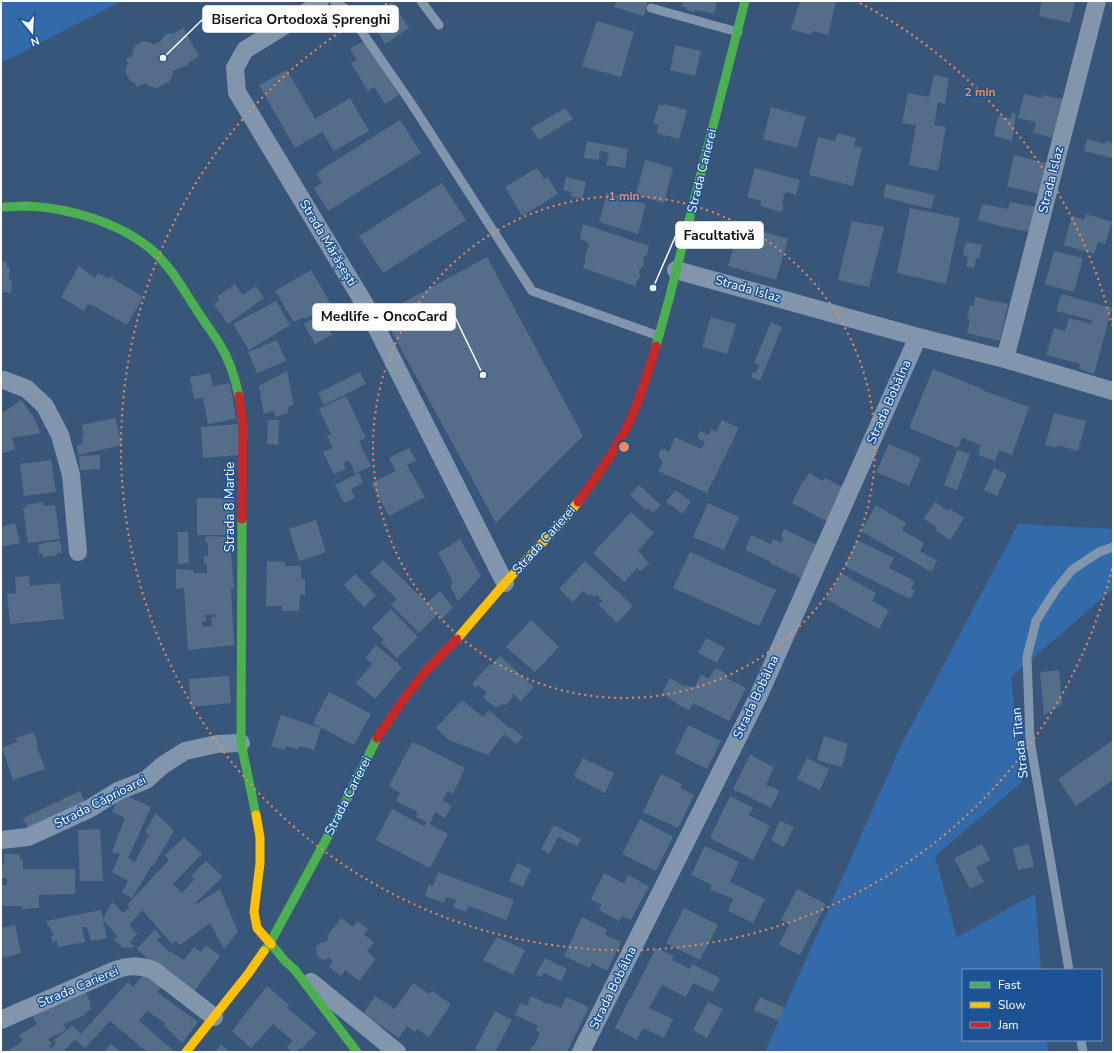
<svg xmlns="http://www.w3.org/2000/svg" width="1114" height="1053" font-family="'Nunito Sans',sans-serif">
<rect width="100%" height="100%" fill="#38567a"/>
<!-- green -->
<path fill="#326aaa" d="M1 1H122L1 63Z
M1018 524 1113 529V589L1011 677 1023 781 935 856 957 937 1035 894 1041 970H963V1040H1047L1048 1052H765L900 747Z"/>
<!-- building -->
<path fill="#546d89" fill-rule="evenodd" d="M616 1H647L644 16 614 7Z
M684 1H717L714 14 695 10V12L686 10 687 8 682 6Z
M800 1H836L828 35 812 31 811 35 791 29Z
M1042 1H1075L1070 23 1039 16Z
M392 2 409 28 385 44 369 17Z
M597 21 634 32 621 77 582 66Z
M183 28 199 56 188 63V65L181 68H179L172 71 173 74 169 82 157 88 148 86 146 83 137 87 135 83 130 81 125 72 126 67 128 64 126 59 133 56 132 54 135 46 143 41 152 43 153 45 162 40 163 37 169 33 173 34Z
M365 40 399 95 385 104 374 87 368 91 351 63 357 60 350 49Z
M675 45 701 51 695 76 670 70Z
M287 70 315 119 350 98 369 131 334 151 322 132 295 148 259 85Z
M934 75 949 78 945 104 938 102 934 125 946 127 938 171 909 165 916 125 902 123 908 93 929 97Z
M1024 94 1042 98 1043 95 1063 99 1054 138 1033 133 1036 122 1018 118Z
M659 104 663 106 664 104 687 110 679 139 657 133 658 125 653 124Z
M771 107 806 117 797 148 763 139Z
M565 108 573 119 539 140 531 128Z
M1011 113 1016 114 1012 141 994 136 998 116 1011 118Z
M400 120 421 153 328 211 314 188 322 183 316 173Z
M838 133 856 138 854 146 862 148 853 186 809 175 818 137 835 141Z
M1087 139 1105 144 1106 141 1113 143 1112 158 1084 151Z
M587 141 628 149 625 168 606 165 609 153 600 151 599 160 584 158Z
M1014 155 1046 163 1039 194 1007 186Z
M645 160 673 168 664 203 636 195Z
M537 168 544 179 548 177 558 194 522 216 505 187Z
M755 168 800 180 796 195 785 192 782 204 784 205 782 212 760 206 761 201 747 197Z
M566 177 586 182 582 199 570 196 572 192 563 190Z
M442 183 466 220 383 273 359 236Z
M886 184 935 195 931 209 883 197Z
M607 193 646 204 638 234 599 222Z
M1010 202 1036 207 1031 232 1004 227 978 220 982 204 1008 209Z
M910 208 960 218 946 284 897 273Z
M1086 214 1112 222 1105 244 1098 242 1094 254 1064 245 1072 216 1084 220Z
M852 221 884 227 869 287 838 280Z
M583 224 649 246 647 255 643 257 644 265 639 271 640 275V277L637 281 635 286 583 268 585 262V256L589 245 587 242 581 239 580 236Z
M754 229 788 239 776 280 728 266 738 232 752 237Z
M966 242 982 245 979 259 976 258 974 268 966 266 968 257 963 255Z
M1054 251 1083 258 1074 292 1045 284Z
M487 257 583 436 496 523 382 314Z
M1 261 7 262V267H10L9 281H12L11 293 1 292Z
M79 266 95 278 98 273 108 279 110 277 143 297 127 325 92 305 91 306 88 304 84 311 61 297Z
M311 270 331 304 305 319 304 317 294 322 275 291Z
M235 284 243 295 256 286 264 298 228 324 214 304 219 300 217 297Z
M1061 294 1112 308 1094 374 1079 369 1080 364 1046 355 1054 328 1065 331 1069 318 1091 324 1092 320 1056 311Z
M975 297 1008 304 1000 341 967 333 970 319H967L970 305 974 306Z
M276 301 290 325 249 350 233 324Z
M321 314 332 335 315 344 304 324Z
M711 317 736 324 727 354 702 347Z
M771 322 782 327 760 381 751 377 753 372 756 373 760 365 754 363Z
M277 340 286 361 257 373 248 352Z
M933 369 982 389V390L1029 407 1012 455 999 450 995 461 978 455 981 445 962 438 958 448 909 428Z
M287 371 294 405 289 406 287 413 275 417 274 411 264 414 259 386Z
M360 372 366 384 324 405 318 393Z
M210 373 213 386 230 383 236 419 208 424 203 398 194 399 190 377Z
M346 396 366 438 359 441 371 466 355 474 349 460 343 463 346 469 334 474 323 452 333 448 327 436 331 434 319 409Z
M21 400 33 416 41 433 12 438 15 449 1 454V413L4 412Z
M1054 413 1086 421 1078 451 1057 445 1056 448 1045 445Z
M115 418 122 445 78 455 77 445 83 443 82 437 84 436 82 425Z
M268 420H279L278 445 267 444Z
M722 420 739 428 707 493 658 471 663 462 659 457V452L661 450 664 449 669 452 675 437 701 449 705 442 697 438 700 431 709 435 711 429 716 432Z
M238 424 240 455 203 458 201 427Z
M889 444 921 458 909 486 876 472Z
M409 448 416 460 407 465 425 497 389 516 371 483 396 471 389 458Z
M957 450 970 454 957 490 944 485Z
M100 455V469L80 470 79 456Z
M51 460 56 492 24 496 20 464Z
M994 468 1007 474 997 496 984 490Z
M359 473 363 483 351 489 355 498 344 503 335 485Z
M809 473 823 481 825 478 845 488 828 522 792 503 804 479 805 480Z
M639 485 661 505 653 513 648 508 646 510 630 495Z
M675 490 691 501 683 514 666 502Z
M197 498H234V535H197Z
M43 502 44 506 55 505 60 539 28 543 23 508H26V505Z
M935 502 948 511 950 509 964 518 950 540 935 530 937 528 924 519Z
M708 503 739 517 724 550 693 537Z
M876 505 906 523 902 530 924 543 920 551 937 561 931 572 861 531Z
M631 512 654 533 638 551 649 563 641 571 637 568 624 582 593 553Z
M316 520 326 552 299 561 289 529Z
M15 523 20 543 1 547V527Z
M784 529 817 545 801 578 770 563 771 562 745 550 751 535 771 544 773 539 781 543 783 537 781 536Z
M178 532H188L189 563 178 564Z
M206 536 228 537V541H233V552H231L234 589 231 588 234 645 188 650 184 588 176 589V569L193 570V573H207V563H204V556H208V543L205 542ZM215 614 216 617H211L212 626 202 627V622H206L205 615Z
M460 539 481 576 458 601 450 586 453 582 438 553Z
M857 540 894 558 889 568 915 581 911 588 915 590 910 599 844 566Z
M60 541 62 553H57V555L43 557 42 553 39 554 38 545 43 544V543Z
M690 552 776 590 759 626 673 588Z
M383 560 427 603 440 591 453 607 442 619 438 614 419 633 391 605 397 599 370 573Z
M267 561 285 562V566H301V579H305V595H300L299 611H282V606H266Z
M585 561 633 606 617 623 599 605 603 601 596 595 594 597 591 594 589 596 583 591 573 602 559 589Z
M841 573 876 593 872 601 889 610 879 629 826 599Z
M355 574 376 595 364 607 344 585Z
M29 576 30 586 60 583 64 619 10 624 7 594 16 593 15 577Z
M391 609 418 637 397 658 381 643 384 640 372 628Z
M531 620 559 647 535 672 506 647Z
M706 638 725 648 717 663 698 653Z
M376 645 402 667 375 699 356 683 372 664 365 658Z
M500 656 534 687 521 701 513 694 511 696 513 697 506 705 504 703 501 706 500 705 496 708 483 697 487 693 478 685 476 688 472 684 490 664 491 665Z
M715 668 726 673 725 677 746 688 729 721 693 703 689 710 677 704V703L662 694 670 678 685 687 686 685 694 688 701 675 709 679Z
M1059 670 1062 704 1044 715 1040 672Z
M229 676 231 703 191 707 189 679Z
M329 692 371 714 354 745 313 723Z
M462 700 483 717 489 710 509 728 511 727 523 737 517 744 504 734 488 755 449 740 436 728Z
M281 715 321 728 314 750 300 746 298 749 286 746 285 750 271 746Z
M688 725 721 741 707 769 675 753Z
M34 732 38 745H36L45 769 13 780 2 748 17 742 16 738Z
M824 736 848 744 842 767 817 760Z
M1113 740V780L1076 806 1058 779Z
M412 742 424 747 465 768 453 794 448 791 442 801 452 806 445 818 435 812 430 824 448 834 430 868 376 840 392 809 424 826 427 822 416 817 418 812 396 801 400 793 389 786Z
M750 755 774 767 766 785 780 790 771 808 733 789Z
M583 758 614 773 605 793 575 777V773Z
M807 758 829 769 820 790 797 779Z
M661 774 682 784 680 788 694 795 678 828 643 812Z
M80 791 87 807 31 833 23 818Z
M121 793 151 807 128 858 135 862 149 835 145 832 156 813 174 831 153 866 152 865 132 898 122 892 128 881 112 872 120 854 112 852 125 818 112 812Z
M730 796 753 808 749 815 770 826 753 860 710 838Z
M640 819 673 837 656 871 622 854Z
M780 821 794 827 784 847 771 840Z
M554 825 581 839 577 846 558 837 549 854 541 849Z
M100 829 103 881H80L78 830Z
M184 837 202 854 173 884 182 893 195 879 191 876 206 861 223 877 196 902 197 904 220 889 238 932 224 949 210 923 180 945 176 941 172 944 142 910 129 925 137 934 130 942 135 947 123 948 114 939 118 936 103 920 107 938 91 941 87 927H82L85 942 58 947 57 941 53 942 51 936 54 935 46 921 101 910 103 919 112 902 123 913 130 907 127 905 169 860 165 855Z
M982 844 990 860 976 867 984 882 970 889 954 858Z
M1029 844 1034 867 1018 870 1013 848Z
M705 846 739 862 730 882 765 899 753 923 728 911 733 899 710 889 712 885 691 875Z
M4 854H20V859H23V869H75V894L39 895V908L22 909V906H1V885H7V878H2V864H4Z
M517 863 531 869 523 887 509 881Z
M438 872 514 900 509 913 506 920 469 906 466 912 453 907 456 900 446 897 444 903 425 896 429 884 433 886Z
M604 873 624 884 628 875 649 886 631 920 622 916 619 921 599 910 602 905 591 899Z
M797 889 826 904 800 955 779 945 789 924 781 920Z
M684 908 718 925 700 960 666 943Z
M582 917 608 930 605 935 621 942 607 971 592 963 590 968 564 956Z
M341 918 353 927 357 921 368 929 364 935 374 942 367 951 376 959 359 981 345 970 341 976 329 967 333 961 329 958 323 960 317 956 316 947 320 943 326 942 329 938 327 936Z
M15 925 21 953 1 958V928Z
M155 929 161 937 157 940 169 952 170 951 184 960 194 947 201 952 206 945 220 956 193 993 155 966 137 949Z
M497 937 525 950 513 975 483 960Z
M656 948 674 956 672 960 690 969 692 964 720 978 713 992 693 983 686 997 662 985 649 1008 673 1019 664 1038 643 1028 637 1040 615 1028 630 998H631Z
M545 958 567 969 561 981 544 973 541 977 536 975Z
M146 972 163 985 157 992 198 1022 182 1043 164 1025 165 1023 147 1011 139 1021 174 1051 173 1052H147L110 1021 85 1048 75 1040 62 1052H6L23 1041 19 1035 37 1024 30 1012 83 985 91 1004 89 1005 92 1009 84 1013 85 1015 64 1024 66 1030 48 1039 52 1044 49 1046 51 1048 56 1044 54 1040 68 1029 72 1025 81 1034 128 982 133 987Z
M413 983 429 994 432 991 451 1004 429 1037 417 1029 415 1032 407 1026 399 1038 363 1014 375 996 395 1009Z
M267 986 289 1005 287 1008 317 1033 301 1049 299 1048 296 1052H292L287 1047 293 1041 273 1024 251 1048 232 1031Z
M531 996 548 1004 549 1003 561 1008 566 997 589 1007 567 1052H529L532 1046H534L540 1033 536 1030 538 1026 515 1015 520 1003 527 1006Z
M760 997 785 1008 779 1021 754 1010Z
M708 1002 723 1009 707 1038 693 1030Z
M495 1011 512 1020 495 1052H480L475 1049Z
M111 1044 121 1052H104Z
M221 1044 230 1052H215Z"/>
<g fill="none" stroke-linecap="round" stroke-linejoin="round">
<!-- lane -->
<path stroke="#8196ad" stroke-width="9" d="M334 1 351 13 362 32 411 103 532 291 659 336
M421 1 439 25
M651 8 738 32
M1069 970 1030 740 1027 657 1036 621 1055 591 1072 570 1099 552 1113 547
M1081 1040 1083 1052"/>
<!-- street -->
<path stroke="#8196ad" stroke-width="18" d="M320 1 316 6 245 50 235 68 237 92 364 303 505 583
M676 270 918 337 1005 359 1113 391
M1005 359 1097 1
M1 380H4L27 389 45 406 60 435 71 475 78 552
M1 840 28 837 89 809 118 791 146 780 163 765 185 751 217 744 241 743
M311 982 397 1052
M1 1020 113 971C128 965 137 965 153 970L214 1017
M581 1052 758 697 918 337"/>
<!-- fast -->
<path stroke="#4caf50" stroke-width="9" d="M1 207C10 207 19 206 28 206 70 208 121 223 153 251 172 268 184 291 198 312 205 323 212 332 219 343 229 359 235 377 239 396
M656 346 669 299 745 1
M242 519 241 743 256 815
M271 944 285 961 295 970 357 1052
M264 951 270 943 334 825 377 738"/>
<!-- slow -->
<path stroke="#ffc107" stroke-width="9" d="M457 639 505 583 567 516 578 502
M256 815 260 837V863L254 912 257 928 271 944
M186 1052 248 974 264 951"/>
<!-- jam -->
<path stroke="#c62828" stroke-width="9" d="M239 396 243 423 242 519
M578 502C598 475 618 447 632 416 642 393 649 370 656 346
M377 738 403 700 424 673 457 639"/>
</g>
<!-- distance rings -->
<g fill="none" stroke="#ef8b55" stroke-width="2" stroke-dasharray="2 4">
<circle cx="624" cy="447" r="251"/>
<path d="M1112 569A503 503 0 1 1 388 3M860 3A503 503 0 0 1 1112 325"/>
</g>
<g text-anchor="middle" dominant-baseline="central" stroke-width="3" stroke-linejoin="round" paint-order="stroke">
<!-- street labels -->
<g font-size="13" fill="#fff" stroke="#1d5395">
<text transform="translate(702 171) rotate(-76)">Strada Carierei</text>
<text transform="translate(1051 180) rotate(-76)">Strada Islaz</text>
<text transform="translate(328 243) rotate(59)">Strada Mărășești</text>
<text transform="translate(748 289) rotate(16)">Strada Islaz</text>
<text transform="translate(889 402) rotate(-66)">Strada Bobâlna</text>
<text transform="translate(230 507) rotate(-90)">Strada 8 Martie</text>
<text transform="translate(544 540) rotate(-48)">Strada Carierei</text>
<text transform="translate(756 697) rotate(-65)">Strada Bobâlna</text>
<text transform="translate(1020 743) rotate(-96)">Strada Titan</text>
<text transform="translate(348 796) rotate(-63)">Strada Carierei</text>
<text transform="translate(100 802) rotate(-27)">Strada Căprioarei</text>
<text transform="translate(78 987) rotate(-23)">Strada Carierei</text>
<text transform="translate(613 988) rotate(-64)">Strada Bobâlna</text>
</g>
</g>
<circle cx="624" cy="447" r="6" fill="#ef8b55" stroke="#1d5395" stroke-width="2"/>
<g font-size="12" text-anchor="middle" font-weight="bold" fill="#ef8b55" stroke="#1d5395" stroke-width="3" stroke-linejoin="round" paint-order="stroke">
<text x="980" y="96">2 min</text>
<text x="624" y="200">1 min</text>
</g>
<!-- callouts -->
<path fill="none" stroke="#fff" stroke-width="1.5" d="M163 58L203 19M653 288L676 235M483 375L455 317"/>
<g fill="#fff" stroke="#1d5395" stroke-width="1.5">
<circle cx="163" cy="58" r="4"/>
<circle cx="653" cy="288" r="4"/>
<circle cx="483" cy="375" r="4"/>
</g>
<g fill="#fff" stroke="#fff" stroke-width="1.5">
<rect x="203" y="6" width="195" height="26" rx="4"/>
<rect x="676" y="222" width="87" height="26" rx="4"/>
<rect x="313" y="304" width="142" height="26" rx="4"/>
</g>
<g font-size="14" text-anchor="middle" font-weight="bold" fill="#111">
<text x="301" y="24">Biserica Ortodoxă Șprenghi</text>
<text x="719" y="240">Facultativă</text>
<text x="384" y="321">Medlife - OncoCard</text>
</g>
<!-- border -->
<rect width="1114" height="1053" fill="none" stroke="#ffffff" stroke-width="4"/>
<!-- legend -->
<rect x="962" y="969" width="140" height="72" fill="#1d5395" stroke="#7798bf"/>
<rect x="970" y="982" width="20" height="6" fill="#4caf50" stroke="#7798bf"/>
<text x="998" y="989" font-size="12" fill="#ffffff">Fast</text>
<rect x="970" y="1002" width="20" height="6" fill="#ffc107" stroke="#7798bf"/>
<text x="998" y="1009" font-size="12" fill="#ffffff">Slow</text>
<rect x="970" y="1022" width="20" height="6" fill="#c62828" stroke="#7798bf"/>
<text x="998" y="1029" font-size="12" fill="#ffffff">Jam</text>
<!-- north arrow -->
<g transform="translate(32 32) rotate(162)" stroke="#1d5395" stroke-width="3" paint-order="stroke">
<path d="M0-3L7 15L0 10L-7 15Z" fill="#ffffff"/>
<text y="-6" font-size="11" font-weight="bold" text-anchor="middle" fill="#ffffff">N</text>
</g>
</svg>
